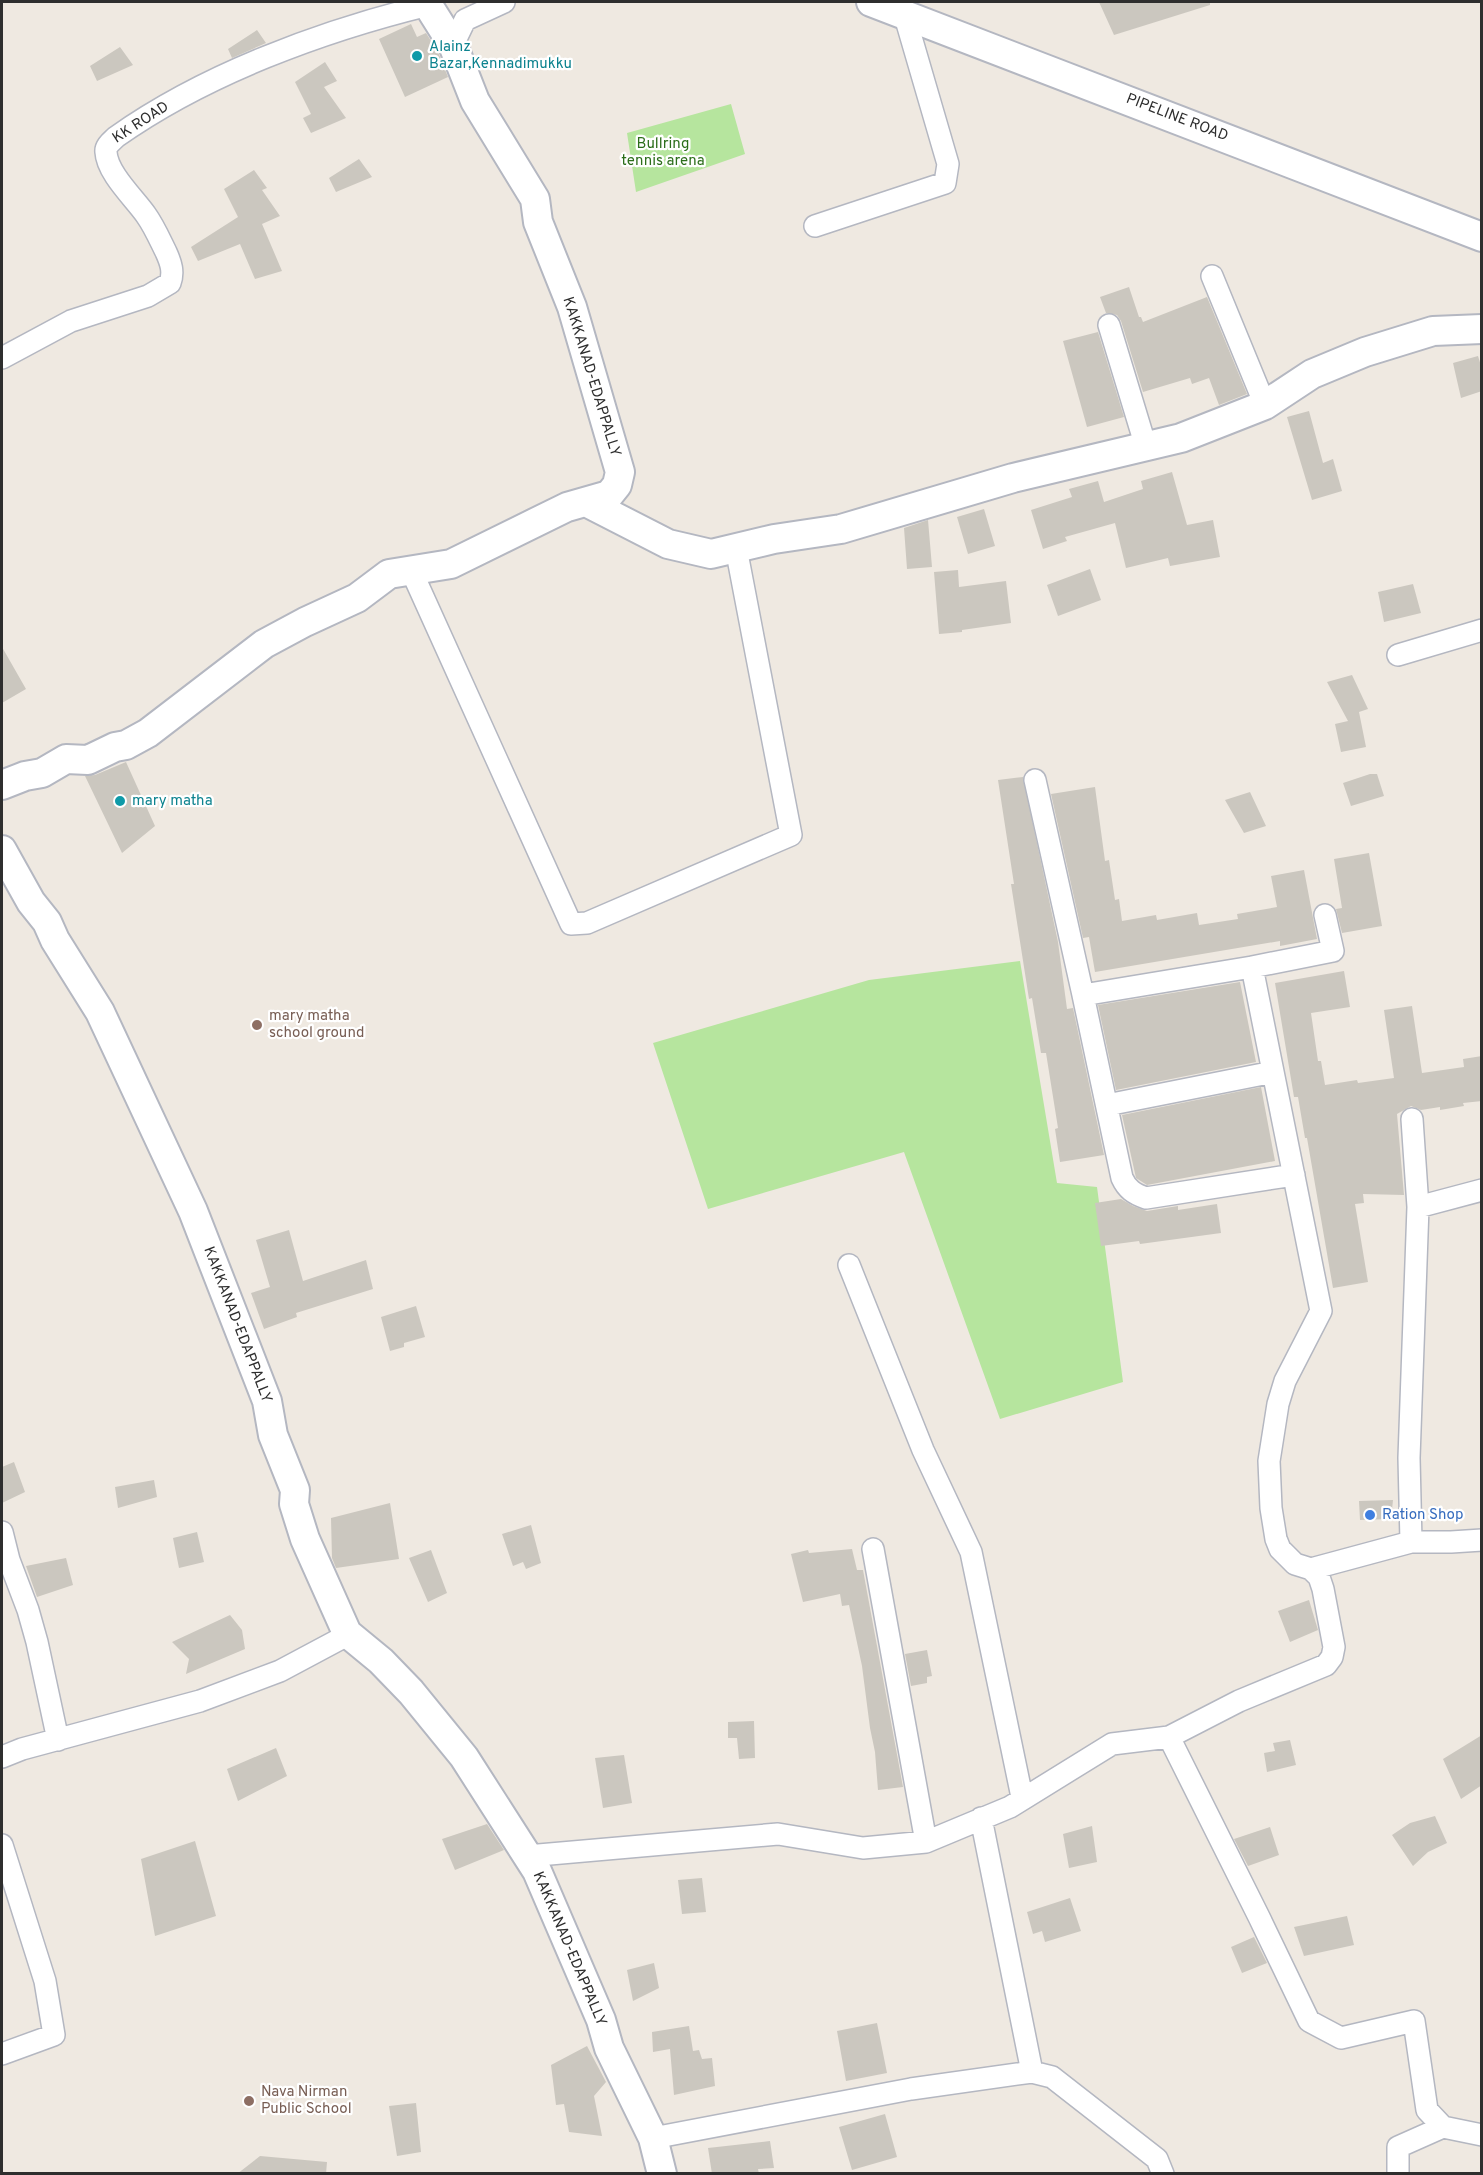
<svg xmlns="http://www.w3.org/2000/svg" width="1483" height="2175" font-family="Overpass,sans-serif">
<rect width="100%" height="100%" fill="#efe9e1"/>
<!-- green -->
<path fill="#b6e59e" d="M731 104 745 154 636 192 627 133Z
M1020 961 1057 1183 1097 1187 1123 1382 1000 1419 904 1152 708 1209 653 1043 869 980Z"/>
<!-- building -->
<path fill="#cbc7bf" d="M1099 2H1210V5L1114 35Z
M411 24 417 37 426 33 438 52 448 77 405 97 379 39Z
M257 30 266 43 232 58 228 49Z
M120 47 133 65 97 81 90 66Z
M325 62 337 81 324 87 346 118 311 133 303 118 311 114 295 82Z
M359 159 372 177 336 192 329 178Z
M254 170 267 188 262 190 280 216 262 224 282 271 255 279 240 244 198 261 191 247 238 217 224 189Z
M1129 287 1139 317H1141L1143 322 1207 297 1247 394 1219 405 1209 378 1192 384 1190 378 1143 392 1121 321 1117 315 1106 313 1100 297Z
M1098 332 1124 417 1087 427 1063 341Z
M1478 356 1482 369V391L1461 398 1453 363Z
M1309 411 1323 463 1333 459 1342 491 1312 500 1287 417Z
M1172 472 1187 525 1213 520 1220 557 1170 566 1168 558 1126 568 1115 523 1065 537 1067 541 1043 549 1031 510 1072 497 1069 489 1098 481 1104 502 1143 489 1141 481Z
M984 509 995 546 968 554 957 517Z
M928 520 932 567 907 569 904 528Z
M1090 569 1101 600 1058 616 1047 585Z
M958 570 959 587 1006 581 1011 623 962 630V632L939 634 934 572Z
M1413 584 1421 613 1384 622 1378 592Z
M2 647 26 689 2 703Z
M1352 675 1368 709 1359 712 1366 747 1341 752 1335 724 1348 721 1327 682Z
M126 762 155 826 122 853 85 776 95 775Z
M1370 774H1377L1384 796 1351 806 1343 783Z
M1023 777 1058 942 1067 1009 1073 1008 1104 1155 1060 1162 1055 1129 1058 1128 1046 1053H1041L1032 998 1029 999 1011 884H1014L998 780Z
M1095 787 1105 861 1109 860 1115 900 1119 899 1122 921 1156 915 1157 920 1197 913 1199 925 1238 919 1237 914 1277 907 1271 876 1304 870 1317 939 1280 946V941L1095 972 1089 937 1083 938 1051 794Z
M1250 792 1266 826 1244 833 1225 800Z
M1369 853 1382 926 1342 933 1336 909 1342 908 1334 859Z
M1344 971 1350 1007 1311 1013 1318 1061H1321L1325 1085 1357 1080 1358 1083 1394 1078 1384 1010 1412 1006 1422 1073 1464 1067 1463 1059 1482 1056V1101L1463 1103 1464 1106 1440 1110V1107L1421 1110 1411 1106 1397 1114 1404 1195 1363 1194 1364 1203 1355 1204 1368 1282 1333 1288 1307 1138H1305L1298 1097H1294L1275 983Z
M1240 982 1256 1062 1116 1090 1098 1005Z
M1261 1087 1275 1161 1147 1185 1136 1178 1122 1115Z
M1121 1199 1133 1206 1147 1211 1178 1206V1210L1217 1204 1221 1233 1140 1244 1139 1241 1101 1246 1095 1203Z
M289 1230 303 1281 366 1260 373 1289 296 1313 297 1317 264 1329 251 1293 270 1287 256 1240Z
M416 1306 425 1337 404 1343V1347L390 1351 381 1317Z
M14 1462 25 1492 2 1503V1467Z
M154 1480 157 1497 118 1508 115 1487Z
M1393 1500 1391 1519 1360 1520 1359 1501Z
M390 1503 399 1559 336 1568 332 1558 331 1518Z
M531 1525 541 1563 526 1569 523 1562 513 1566 502 1534Z
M197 1532 204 1562 179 1568 173 1538Z
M852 1549 857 1570H863L903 1787 878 1790 875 1752 870 1728 862 1666 849 1605 842 1606 840 1594 803 1602 791 1554 808 1550 809 1553Z
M431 1550 447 1593 428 1602 409 1558Z
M66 1558 73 1585 37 1597 26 1566Z
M1309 1600 1318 1630 1290 1642 1278 1611Z
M230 1615 242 1630 245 1649 186 1674 189 1659 172 1642Z
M927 1650 932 1676 927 1677V1683L911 1686 905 1654Z
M754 1721 755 1758 739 1759 737 1738H728V1722Z
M1482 1735V1785L1461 1799 1443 1759Z
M1290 1740 1296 1765 1267 1772 1264 1753 1275 1751 1273 1743Z
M276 1748 287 1776 238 1801 227 1769Z
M624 1755 632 1803 603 1808 595 1758Z
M1435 1816 1447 1843 1428 1852 1413 1866 1392 1835 1410 1823Z
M487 1824 504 1850 455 1870 442 1839Z
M1092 1826 1097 1862 1069 1868 1063 1834Z
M1270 1827 1279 1855 1248 1866 1234 1839Z
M195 1841 216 1916 155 1936 141 1859Z
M702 1878 706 1912 682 1914 678 1880Z
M1070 1898 1081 1931 1045 1942 1042 1931 1033 1934 1027 1912Z
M1347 1916 1354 1945 1304 1956 1294 1927Z
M1254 1937 1267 1963 1242 1973 1231 1947Z
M654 1963 659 1988 633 2001 627 1970Z
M877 2023 887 2073 846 2081 837 2031Z
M689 2026 693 2051 699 2050 702 2059 712 2058 715 2086 674 2095 670 2049 653 2052 652 2032Z
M587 2046 606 2082 594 2096 602 2136 569 2132 564 2104 556 2105 551 2065Z
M416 2103 421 2152 397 2156 389 2106Z
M885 2114 897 2157 852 2170 839 2127Z
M770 2141 774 2168 758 2169 759 2174H712L708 2148Z
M260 2156 327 2162 326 2174H237Z"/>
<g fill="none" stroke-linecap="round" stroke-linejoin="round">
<defs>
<path id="street" d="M453 45 465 20 504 2
M815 226 945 183 948 164 904 13
M1212 276 1265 405
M1109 325 1146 447
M2 358 71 321 148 296 170 283C174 272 171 263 166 252 160 240 154 226 146 215 134 198 107 173 106 152 105 146 112 141 116 137 205 74 322 31 428 5
M411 570 571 924 587 923 791 835 736 548
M1398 655 1482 630
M1035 780 1083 995
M1252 967 1083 995 1122 1178C1127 1189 1134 1194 1146 1198L1294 1175
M1107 1105 1273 1072
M1412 1119 1418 1207 1409 1458 1411 1542H1451L1482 1540
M1418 1207 1482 1190
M849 1265 923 1450 971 1552 1022 1797
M2 1532 9 1560 28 1610 37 1642 58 1740
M873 1549 926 1842
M1311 1569 1411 1542
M1169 1737 1259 1917 1309 2021 1341 2038 1414 2021 1427 2110 1443 2127 1398 2147V2174
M2 1757 22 1749 200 1701 280 1671 340 1639 347 1633
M981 1818 1032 2072
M2 1845 45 1981 54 2035 2 2054
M527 1856 778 1834 863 1848 926 1842 1010 1807 1112 1744 1169 1737 1239 1701 1326 1665 1332 1657 1334 1647 1323 1589 1319 1577 1311 1569 1295 1564 1280 1549 1276 1539 1271 1508 1269 1461 1278 1404 1285 1381 1321 1311 1252 967 1333 951 1325 915
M1443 2127 1482 2135
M653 2138 911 2089 1032 2072 1052 2077 1157 2159 1163 2174"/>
<path id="secondary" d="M871 2 1482 237
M586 502 668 544 711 554 774 539 841 529 1013 478 1181 438 1265 405 1312 374 1365 352 1433 331 1482 329
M2 785 25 776 42 773 66 759 88 760 115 747 126 745 148 733 264 644 305 622 357 598 389 574 451 564 567 507 609 495 617 485 620 472 572 307 538 222 535 199 475 101 453 45 426 2
M2 850 31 902 47 922 55 940 100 1012 193 1211 267 1401 273 1435 295 1490 294 1504 305 1539 347 1633 381 1661 411 1692 464 1757 537 1871 601 2020 609 2048 653 2138 662 2174"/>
</defs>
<!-- street casing -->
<use href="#street" stroke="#b4b7c1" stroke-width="24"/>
<!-- secondary casing -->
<use href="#secondary" stroke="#b4b7c1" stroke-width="32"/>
<!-- street -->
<use href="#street" stroke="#fff" stroke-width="21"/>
<!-- secondary -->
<use href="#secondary" stroke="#fff" stroke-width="28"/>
</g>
<!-- markers -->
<g fill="#0f9aa8" stroke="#fff" stroke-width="2">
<circle cx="417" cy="56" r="6"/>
<circle cx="120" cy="801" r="6"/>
</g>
<g fill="#8d6e63" stroke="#fff" stroke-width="2">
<circle cx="257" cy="1025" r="6"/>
<circle cx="249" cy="2101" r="6"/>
</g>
<circle fill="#3f7fe0" stroke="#fff" stroke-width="2" cx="1370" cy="1515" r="6"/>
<g text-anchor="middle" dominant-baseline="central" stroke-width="4.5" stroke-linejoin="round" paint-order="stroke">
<!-- culture labels -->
<g font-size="15" fill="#0d838f" stroke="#fff" text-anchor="start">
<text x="429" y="47">Alainz<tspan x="429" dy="17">Bazar,Kennadimukku</tspan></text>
<text x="132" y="801">mary matha</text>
</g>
<!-- street labels -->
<g font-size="15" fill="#2e2e2e" stroke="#fff">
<text transform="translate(1177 118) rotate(21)">PIPELINE ROAD</text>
<text transform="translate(141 123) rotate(-33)">KK ROAD</text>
<text transform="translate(591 377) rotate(73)">KAKKANAD-EDAPPALLY</text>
<text transform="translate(237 1325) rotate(69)">KAKKANAD-EDAPPALLY</text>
<text transform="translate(569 1949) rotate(67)">KAKKANAD-EDAPPALLY</text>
</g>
<!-- park labels -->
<g font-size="15" fill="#2c6e1b" stroke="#fff">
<text x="663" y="144">Bullring<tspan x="663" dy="17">tennis arena</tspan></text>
</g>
<!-- education labels -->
<g font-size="15" fill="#785e54" stroke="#fff" text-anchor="start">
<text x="269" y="1016">mary matha<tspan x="269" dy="17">school ground</tspan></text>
<text x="261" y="2092">Nava Nirman<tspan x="261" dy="17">Public School</tspan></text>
</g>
<!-- shop labels -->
<g font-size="15" fill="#366cbe" stroke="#fff" text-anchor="start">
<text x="1382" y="1515">Ration Shop</text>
</g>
</g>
<!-- border -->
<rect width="1483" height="2175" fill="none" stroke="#2e2e2e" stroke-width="6"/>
</svg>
